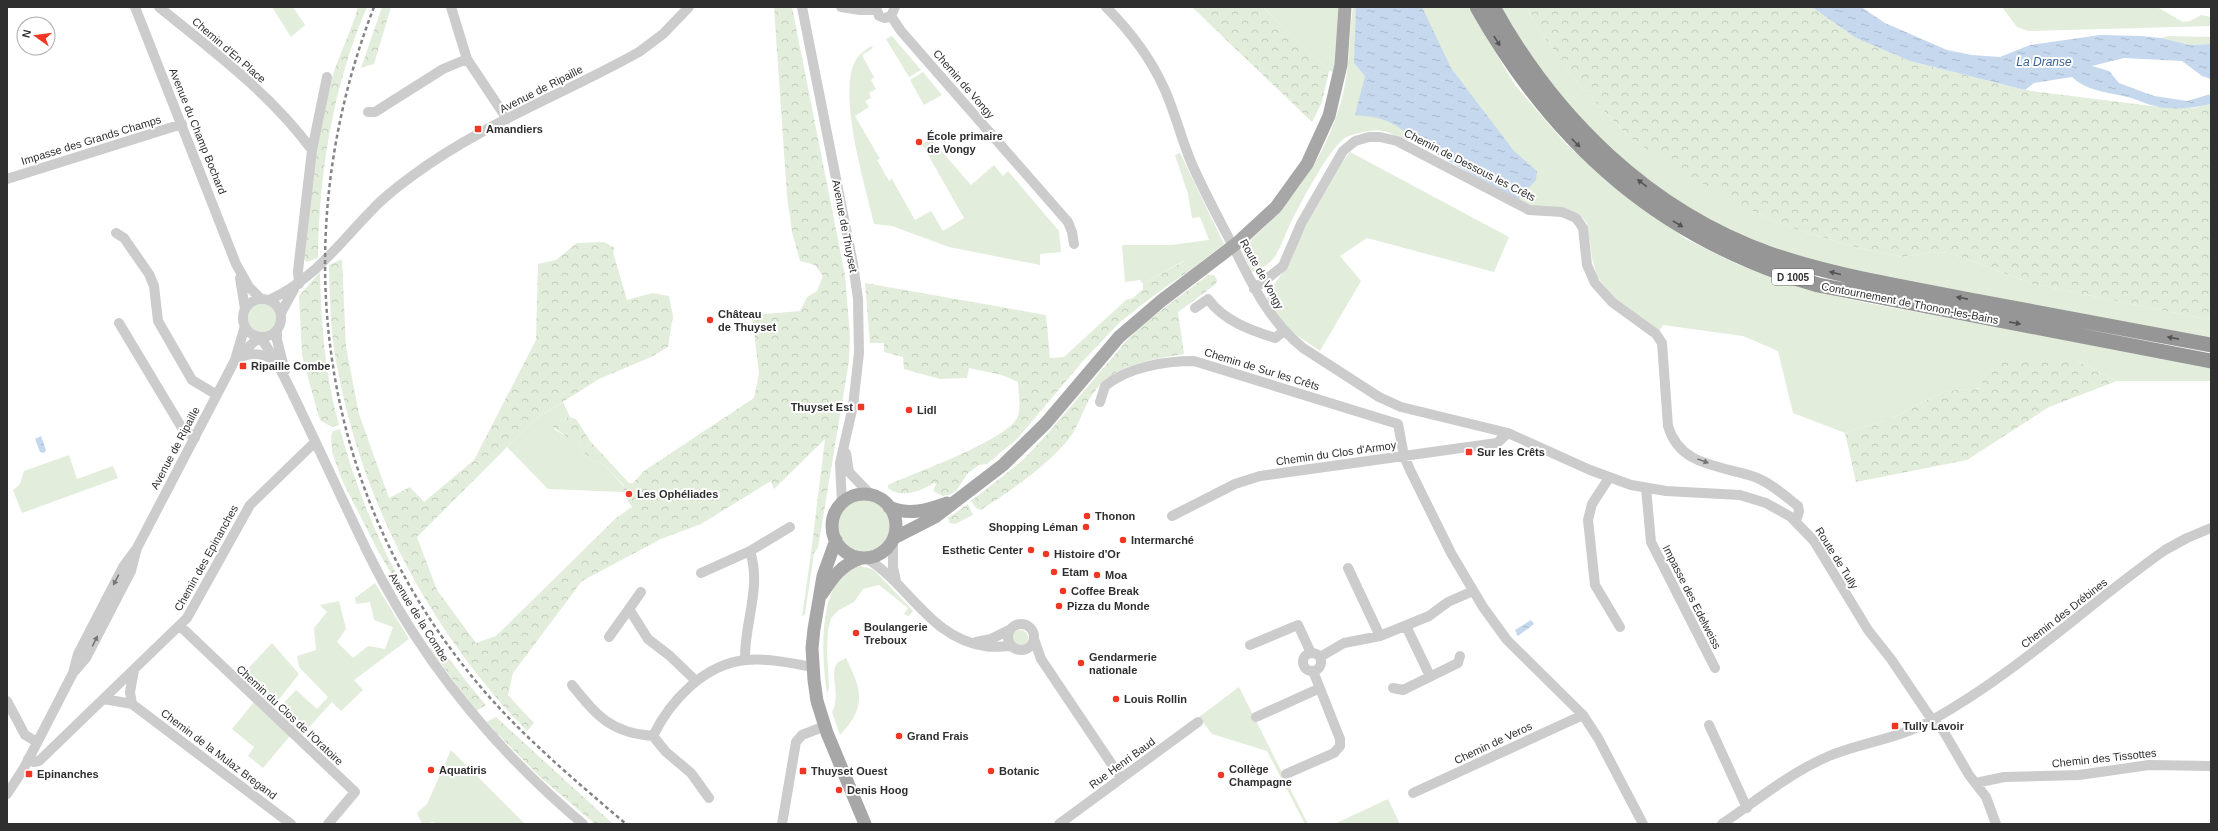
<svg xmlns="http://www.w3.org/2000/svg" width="2218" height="831" font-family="Helvetica,sans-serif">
<defs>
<pattern id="forest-crowns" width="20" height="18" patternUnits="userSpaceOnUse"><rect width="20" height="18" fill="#e2eddb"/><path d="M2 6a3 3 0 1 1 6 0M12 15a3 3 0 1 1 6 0" fill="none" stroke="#c2ccbc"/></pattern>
<pattern id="water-ripples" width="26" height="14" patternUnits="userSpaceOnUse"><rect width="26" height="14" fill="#c6d8ee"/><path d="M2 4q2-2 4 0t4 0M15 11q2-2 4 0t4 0" fill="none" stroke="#aabacc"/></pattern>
</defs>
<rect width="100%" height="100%" fill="#fff"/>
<!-- green -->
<path fill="#e2eddb" d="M272 7H293L305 25 291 37Z
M1263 7H1340L1335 72 1329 71Z
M1353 7H1468L1515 85 1566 144 1621 192 1686 239 1737 264 1808 290 1862 302 2211 367V381H2117L2077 361 1984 388 1945 391 1892 418 1845 433 1793 413 1778 351 1743 336 1663 325 1659 331 1611 295 1597 276 1592 258 1587 223 1579 214 1564 208 1532 207 1429 149 1410 134 1406 141C1399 138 1391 133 1384 131 1373 129 1355 133 1345 138 1330 147 1300 204 1291 222 1280 244 1279 264 1252 272L1241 249C1293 204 1334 148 1346 79 1350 56 1349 31 1353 7Z
M1501 7H1526L1537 27 1579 85 1628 136 1753 211 1792 228 1858 248 1903 257 1932 252 1950 253 2033 284 2211 320V338C2130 323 2049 308 1968 293 1900 280 1830 269 1764 245 1675 211 1583 136 1530 57 1519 41 1510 23 1501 7Z
M2002 7H2157L2183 22 2190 21 2201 15 2211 17V26L2028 31 2017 27Z
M892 36 921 70 909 77 886 39Z
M2168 36 2211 37V44L2190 45 2161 38Z
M871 46 873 48 862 55 874 77 871 80 876 89 869 93 871 98 865 101 869 107 855 116 880 159 877 160 889 181 892 179 915 220 931 211 943 231 964 218 922 144 931 139 971 185 994 165 1003 176 1008 171 1059 231 1061 252 1040 254V265L949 247 892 226 874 224C865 185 840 103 853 66 856 57 863 51 871 46Z
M923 72 942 95 924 105 910 80Z
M1350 152 1509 237 1494 272 1367 238 1340 256 1361 281 1320 351 1295 334 1284 324 1268 302 1267 298 1272 287 1290 263 1299 238 1342 163Z
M1180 153 1224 244 1192 269 1183 261 1143 284 1140 280 1125 282 1122 245H1171L1209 240 1200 217 1192 218 1188 194 1175 155Z
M248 318a14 14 0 1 1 28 0a14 14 0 1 1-28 0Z
M563 402 570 417 559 421 553 427 555 430 573 440 580 446 589 459 602 463 624 486 623 492 548 489 507 447 534 420Z
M69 455 77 479 113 466 118 478 22 513 13 490 20 484 24 471Z
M838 526a26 26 0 1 1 52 0a26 26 0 1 1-52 0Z
M811 553H814L805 614 802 617Z
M860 566 872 569 877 573 913 611 909 616 904 614 908 608 879 585 863 589 854 602 839 610 831 618 828 630 827 650 829 688 827 694C822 661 815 575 860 566Z
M375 583 409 639 354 680 363 690 341 711 332 702 301 736 275 712 296 690 317 709 328 697 299 667 297 656 316 650 314 628 327 612 320 605 339 601 346 629 337 642 353 658 368 646 385 649 393 627 374 620 370 602 356 604 355 598Z
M1012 638a8 8 0 1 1 16 0a8 8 0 1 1-16 0Z
M272 643 299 674 273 707 242 675Z
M846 658C862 690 867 707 840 735L832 712C841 695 830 676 836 665 838 661 843 660 846 658Z
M1239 687 1308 824H1305L1267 751 1212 734 1199 717Z
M254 702 290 736 263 768 248 756 254 747 232 729Z
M451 750 525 824H435L434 822 422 824 417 813 427 804Z
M1388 799 1400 824H1334Z"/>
<!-- forest -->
<path fill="url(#forest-crowns)" d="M358 7H367C333 86 319 173 318 258L307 262 304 259C311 200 314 138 331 81 338 56 351 33 358 7Z
M382 7H391L374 64 361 68Z
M774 7H792L845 275 850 337 849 361 818 548 814 553H811L825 439 774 489 771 481 701 524 661 539 582 581 513 673 508 695 534 723 527 731C428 629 361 501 336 361 330 329 330 297 329 265L342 259 346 347 359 414 389 498 410 487 424 502 474 460 536 340 538 264 556 260 577 243 604 242 615 248 613 252 627 300 652 293 669 296 673 316 668 347 651 357 599 379 534 420 417 537 437 590 476 643 496 636 616 518 632 507 623 492 624 485 602 463 589 459 580 446 553 427 554 423 570 417 576 419 590 441 629 483H633L644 471 754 398 759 374 752 315 800 311 807 297 817 291 823 276 815 265 800 261 792 232 787 196Z
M1192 7H1263L1329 71 1322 102 1312 122Z
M1526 7H1812L1856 38 1910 61 2025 90 2159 107 2194 108 2211 104V320L2033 284 1950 253 1932 252 1903 257 1858 248 1792 228 1753 211 1671 166 1628 136 1579 85 1537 27Z
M1184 261 1192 269 1157 293 1120 322 1083 361 1017 439 1000 453 987 464 979 465 968 473 956 491 951 494 943 496 933 491 936 484 934 483C921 491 901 499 888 488V485C914 473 1005 441 1017 418 1022 408 1018 393 1018 382L1002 375 969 368 967 378 940 379 904 369 903 357 884 352V343H870L865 283 1046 315 1050 358 1064 357 1126 300 1133 298 1143 289V284Z
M320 272C321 324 325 375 339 425L332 427 321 421 318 414 302 355 299 296Z
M1208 275H1214L1217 280 1216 284 1178 312 1184 354C1154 359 1112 365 1094 392 1083 407 1080 425 1068 440 1044 468 1012 490 981 510L977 509 971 501 1022 461 1049 432 1129 338 1147 321Z
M2005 361H2077L2117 381 2049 407 1967 460 1856 482 1845 433 1892 418 1945 391 1983 388 1981 370Z
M340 429C367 531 417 625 486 705L476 711 430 649 435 642 416 617 378 551 342 480 332 452 331 436 333 431Z
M968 504 973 515 955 524 950 523 948 518Z
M496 717 613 824H595L539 776 486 722Z"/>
<!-- water -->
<path fill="url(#water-ripples)" d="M1356 7H1422L1451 68 1514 151 1537 171 1536 180 1518 200C1489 183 1459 168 1430 150 1397 129 1398 118 1355 115L1365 76 1354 63Z
M1812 7H1861L1885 23 1947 50 1972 55 2000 57 2030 45 2100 35 2141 36 2161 38 2190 45 2211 44V79L2202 76 2182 61 2124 58 2092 66 2109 71 2119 83 2154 96 2187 101 2211 94V104C2195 108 2176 110 2159 107 2147 105 2135 98 2123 96 2105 92 2086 90 2072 77L2034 83 2025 90 1910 61 1856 38Z
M41 436 46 450 44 453 40 452 35 439Z
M1531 620 1534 624 1518 636 1515 630Z"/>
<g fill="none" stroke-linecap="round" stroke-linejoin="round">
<!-- minor -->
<path stroke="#ccc" stroke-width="10" d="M135 7 236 264 249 287 261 299
M159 7C213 51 271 94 312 150
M451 7 467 59 507 119
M802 7 853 264 858 299 859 353 853 406 840 463 842 504
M841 7 860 10H876
M876 7 879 16 885 18 891 16 895 7
M1106 7C1130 31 1150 57 1164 88 1175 112 1181 138 1191 162 1204 192 1220 221 1235 250 1254 288 1269 320 1303 348L1379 397 1401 407 1508 433 1590 470 1631 485 1666 491 1740 495 1766 503 1791 517 1814 541 1868 630 1891 659 1928 714 1944 732 1969 775 1986 797 1996 824
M891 16 901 31 1068 222 1072 232 1074 244
M368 112H375L443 69 467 59
M7 179 182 124
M116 233 124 238 149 274 154 286 158 321 192 380 217 395
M240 278 245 309
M299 284 298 271 312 150 327 77
M1254 289 1283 266 1301 224 1343 151 1355 141 1369 137H1380L1397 141 1529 210 1562 212 1576 218 1583 228 1587 265 1595 283 1612 302 1656 334 1662 343 1668 426C1680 467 1721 465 1755 477 1771 483 1785 496 1798 506L1799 511 1796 521
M243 318a19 19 0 1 1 38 0a19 19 0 1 1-38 0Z
M269 300C313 281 340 242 373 209 385 196 399 186 412 176 482 124 564 94 639 52L663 34 689 7
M1195 308 1208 299C1224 321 1250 330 1275 338L1284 331
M281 313 294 289
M119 323 182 428 195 438
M277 330V340L285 371
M260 337C279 363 292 393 306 422 327 466 347 510 368 553 420 659 493 748 583 824
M239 356 259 337
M235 360C249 352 261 352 274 360
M1100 402 1105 386C1128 367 1165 361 1194 361L1398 424 1404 456 1411 472 1451 553 1483 607 1507 640 1583 715 1598 738 1643 824
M846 453 849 472 871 495
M1609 478 1592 504 1588 520 1595 585 1620 627
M1646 488 1651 542 1715 668
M1172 516 1235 484 1260 476 1497 443 1508 433
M893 539V567L896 581
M750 551 790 527
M866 558C910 585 930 638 985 646 994 648 1002 646 1010 646
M1348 568 1380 636
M701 573 750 551C762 588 744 623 745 660
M629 609 641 592
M1008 637a13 13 0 1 1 26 0a13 13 0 1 1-26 0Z
M180 626 355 792 328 824
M1406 626 1430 676
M609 637 629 609 648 639 670 656 696 681
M1034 639 1041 659 1121 778
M976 642 991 639 1009 630
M1250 645 1298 625 1311 653
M1303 662a9 9 0 1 1 18 0a9 9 0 1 1-18 0Z
M1320 657 1344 643 1380 636 1429 616 1448 602 1473 591
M73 673 78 654 123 567 137 548 235 360 245 326
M572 685C597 716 611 733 653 736L666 752 691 773 709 798
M1393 688 1403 690 1458 663 1460 656
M104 699 132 704 291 824
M7 701 25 735 37 742
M132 704 130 692 134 670
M1256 717 1318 689
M1709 725 1747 808
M653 736C670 701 704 664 746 660 769 658 790 663 813 667
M28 759 34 762 39 761 187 618 250 505 315 442
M1286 774 1334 753 1340 746V739L1313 671
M1976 783 2004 777 2079 775 2149 765 2211 766
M1413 793 1583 715
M7 794 24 768 73 673 86 658 131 571 137 548
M782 824 796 742 802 735 825 726
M1059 824 1198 722
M1722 824C1756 801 1791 772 1829 756 1863 742 1902 738 1934 719 2018 672 2087 605 2165 550L2187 538 2211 528"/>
<!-- major -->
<path stroke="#a7a7a7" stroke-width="13" d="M832 526a32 32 0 1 1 64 0a32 32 0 1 1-64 0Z
M889 507C910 516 927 510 947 503
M894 538 935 517 1003 465 1046 423 1119 337 1161 301 1237 243 1276 207 1307 164 1329 116 1341 65 1345 7
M836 540 823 576 814 629 812 648 814 680 817 701 827 733 865 824
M822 594C833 577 841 565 861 558"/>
<!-- highway -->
<path stroke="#969696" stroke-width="15" d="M1477 7C1556 147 1663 240 1818 285L2211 361
M1493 7C1554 118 1649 211 1770 254 1834 276 1900 286 1965 299 2047 314 2129 330 2211 345"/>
<!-- rail -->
<path stroke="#848484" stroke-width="2.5" stroke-dasharray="4 3" stroke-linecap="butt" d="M374 7C287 231 315 479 466 669 512 728 570 776 626 824"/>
</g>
<!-- one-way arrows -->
<defs><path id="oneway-solid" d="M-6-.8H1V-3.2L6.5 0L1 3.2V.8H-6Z"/></defs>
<g fill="#535353">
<use href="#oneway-solid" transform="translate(1497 41) rotate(58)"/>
<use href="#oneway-solid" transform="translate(1576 143) rotate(45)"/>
<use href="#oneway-solid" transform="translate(1642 183) rotate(-143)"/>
<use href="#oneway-solid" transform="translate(1678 224) rotate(31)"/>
<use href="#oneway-solid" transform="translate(1835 273) rotate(-166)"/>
<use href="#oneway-solid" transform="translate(1962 298) rotate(-169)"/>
<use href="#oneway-solid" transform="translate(2015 323) rotate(11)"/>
<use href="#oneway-solid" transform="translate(2173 338) rotate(-169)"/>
</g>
<g fill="#767676">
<use href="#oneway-solid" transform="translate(1703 461) rotate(20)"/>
<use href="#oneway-solid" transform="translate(116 580) rotate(117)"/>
<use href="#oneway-solid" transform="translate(95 641) rotate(-63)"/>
</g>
<!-- markers -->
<g fill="#f33524" stroke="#fff" stroke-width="1.5">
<rect x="474" y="125" width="8" height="8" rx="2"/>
<circle cx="919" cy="142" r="4"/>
<circle cx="710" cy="320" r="4"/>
<rect x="239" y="362" width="8" height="8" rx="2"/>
<rect x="857" y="403" width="8" height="8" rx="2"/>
<circle cx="909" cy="410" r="4"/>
<rect x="1465" y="448" width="8" height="8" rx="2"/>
<circle cx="629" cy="494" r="4"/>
<circle cx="1087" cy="516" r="4"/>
<circle cx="1086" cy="527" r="4"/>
<circle cx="1123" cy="540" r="4"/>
<circle cx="1031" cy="550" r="4"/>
<circle cx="1046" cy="554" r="4"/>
<circle cx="1054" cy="572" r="4"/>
<circle cx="1097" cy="575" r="4"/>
<circle cx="1063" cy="591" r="4"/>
<circle cx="1059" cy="606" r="4"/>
<circle cx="856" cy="633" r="4"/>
<circle cx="1081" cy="663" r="4"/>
<circle cx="1116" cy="699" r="4"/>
<rect x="1891" y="722" width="8" height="8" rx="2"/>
<circle cx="899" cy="736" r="4"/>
<circle cx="431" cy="770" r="4"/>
<rect x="799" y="767" width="8" height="8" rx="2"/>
<circle cx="991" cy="771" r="4"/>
<rect x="25" y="770" width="8" height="8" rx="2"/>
<circle cx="1221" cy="775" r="4"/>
<circle cx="839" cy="790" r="4"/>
</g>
<g text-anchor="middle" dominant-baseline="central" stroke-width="4" stroke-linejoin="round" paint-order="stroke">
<!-- shield labels -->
<rect fill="#fff" stroke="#6d6d6d" stroke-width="1" x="1772" y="269" width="42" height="16" rx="3"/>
<g font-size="10" font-weight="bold" fill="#2f2f2f">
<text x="1793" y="277">D 1005</text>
</g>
<!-- street labels -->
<g font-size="11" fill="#2f2f2f" stroke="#fff">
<text transform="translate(229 50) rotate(41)">Chemin d'En Place</text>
<text transform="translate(964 84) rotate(49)">Chemin de Vongy</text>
<text transform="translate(541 89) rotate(-27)">Avenue de Ripaille</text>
<text transform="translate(198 131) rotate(68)">Avenue du Champ Bochard</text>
<text transform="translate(91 140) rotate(-17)">Impasse des Grands Champs</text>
<text transform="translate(1470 165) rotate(27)">Chemin de Dessous les Crêts</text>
<text transform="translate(845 226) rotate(79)">Avenue de Thuyset</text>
<text transform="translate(1262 274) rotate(61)">Route de Vongy</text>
<text transform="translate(1910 303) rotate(11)">Contournement de Thonon-les-Bains</text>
<text transform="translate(1262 369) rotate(17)">Chemin de Sur les Crêts</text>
<text transform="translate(175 448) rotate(-62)">Avenue de Ripaille</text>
<text transform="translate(1336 453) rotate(-8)">Chemin du Clos d'Armoy</text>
<text transform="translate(206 558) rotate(-61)">Chemin des Epinanches</text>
<text transform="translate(1837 558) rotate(58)">Route de Tully</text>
<text transform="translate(1692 597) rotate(63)">Impasse des Edelweiss</text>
<text transform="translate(2064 613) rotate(-38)">Chemin des Drébines</text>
<text transform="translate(419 617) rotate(58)">Avenue de la Combe</text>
<text transform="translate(290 715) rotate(43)">Chemin du Clos de l'Oratoire</text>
<text transform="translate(1493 743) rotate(-25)">Chemin de Veros</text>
<text transform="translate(219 754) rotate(37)">Chemin de la Mulaz Bregand</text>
<text transform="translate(2104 758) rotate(-6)">Chemin des Tissottes</text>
<text transform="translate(1122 763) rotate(-36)">Rue Henri Baud</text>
</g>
<!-- poi labels -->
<g font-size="11" font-weight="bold" fill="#2f2f2f" stroke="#fff" text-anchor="start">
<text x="486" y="129">Amandiers</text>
<text x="927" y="136">École primaire<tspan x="927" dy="13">de Vongy</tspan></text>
<text x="718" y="314">Château<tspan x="718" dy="13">de Thuyset</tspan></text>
<text x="251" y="366">Ripaille Combe</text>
<text x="853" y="407" text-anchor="end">Thuyset Est</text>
<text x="917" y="410">Lidl</text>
<text x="1477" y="452">Sur les Crêts</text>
<text x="637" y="494">Les Ophéliades</text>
<text x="1095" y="516">Thonon</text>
<text x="1078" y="527" text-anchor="end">Shopping Léman</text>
<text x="1131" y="540">Intermarché</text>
<text x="1023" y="550" text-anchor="end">Esthetic Center</text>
<text x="1054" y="554">Histoire d'Or</text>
<text x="1062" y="572">Etam</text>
<text x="1105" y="575">Moa</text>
<text x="1071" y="591">Coffee Break</text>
<text x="1067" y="606">Pizza du Monde</text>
<text x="864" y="627">Boulangerie<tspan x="864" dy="13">Treboux</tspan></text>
<text x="1089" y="657">Gendarmerie<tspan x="1089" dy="13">nationale</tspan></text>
<text x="1124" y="699">Louis Rollin</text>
<text x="1903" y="726">Tully Lavoir</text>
<text x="907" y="736">Grand Frais</text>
<text x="1229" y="769">Collège<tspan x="1229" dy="13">Champagne</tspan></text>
<text x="439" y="770">Aquatiris</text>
<text x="811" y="771">Thuyset Ouest</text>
<text x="999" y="771">Botanic</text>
<text x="37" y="774">Epinanches</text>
<text x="847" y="790">Denis Hoog</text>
</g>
<!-- water labels -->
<g font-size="12" font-style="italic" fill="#366297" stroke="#fff">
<text x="2044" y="62">La Dranse</text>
</g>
</g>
<!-- border -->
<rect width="2218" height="831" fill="none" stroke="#2f2f2f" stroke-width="16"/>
<!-- north arrow -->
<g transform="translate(36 36) rotate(284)"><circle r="19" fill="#ffffff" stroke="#acacac"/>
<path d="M0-3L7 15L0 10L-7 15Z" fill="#f33524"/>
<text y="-6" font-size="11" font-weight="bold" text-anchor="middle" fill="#2f2f2f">N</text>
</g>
</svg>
